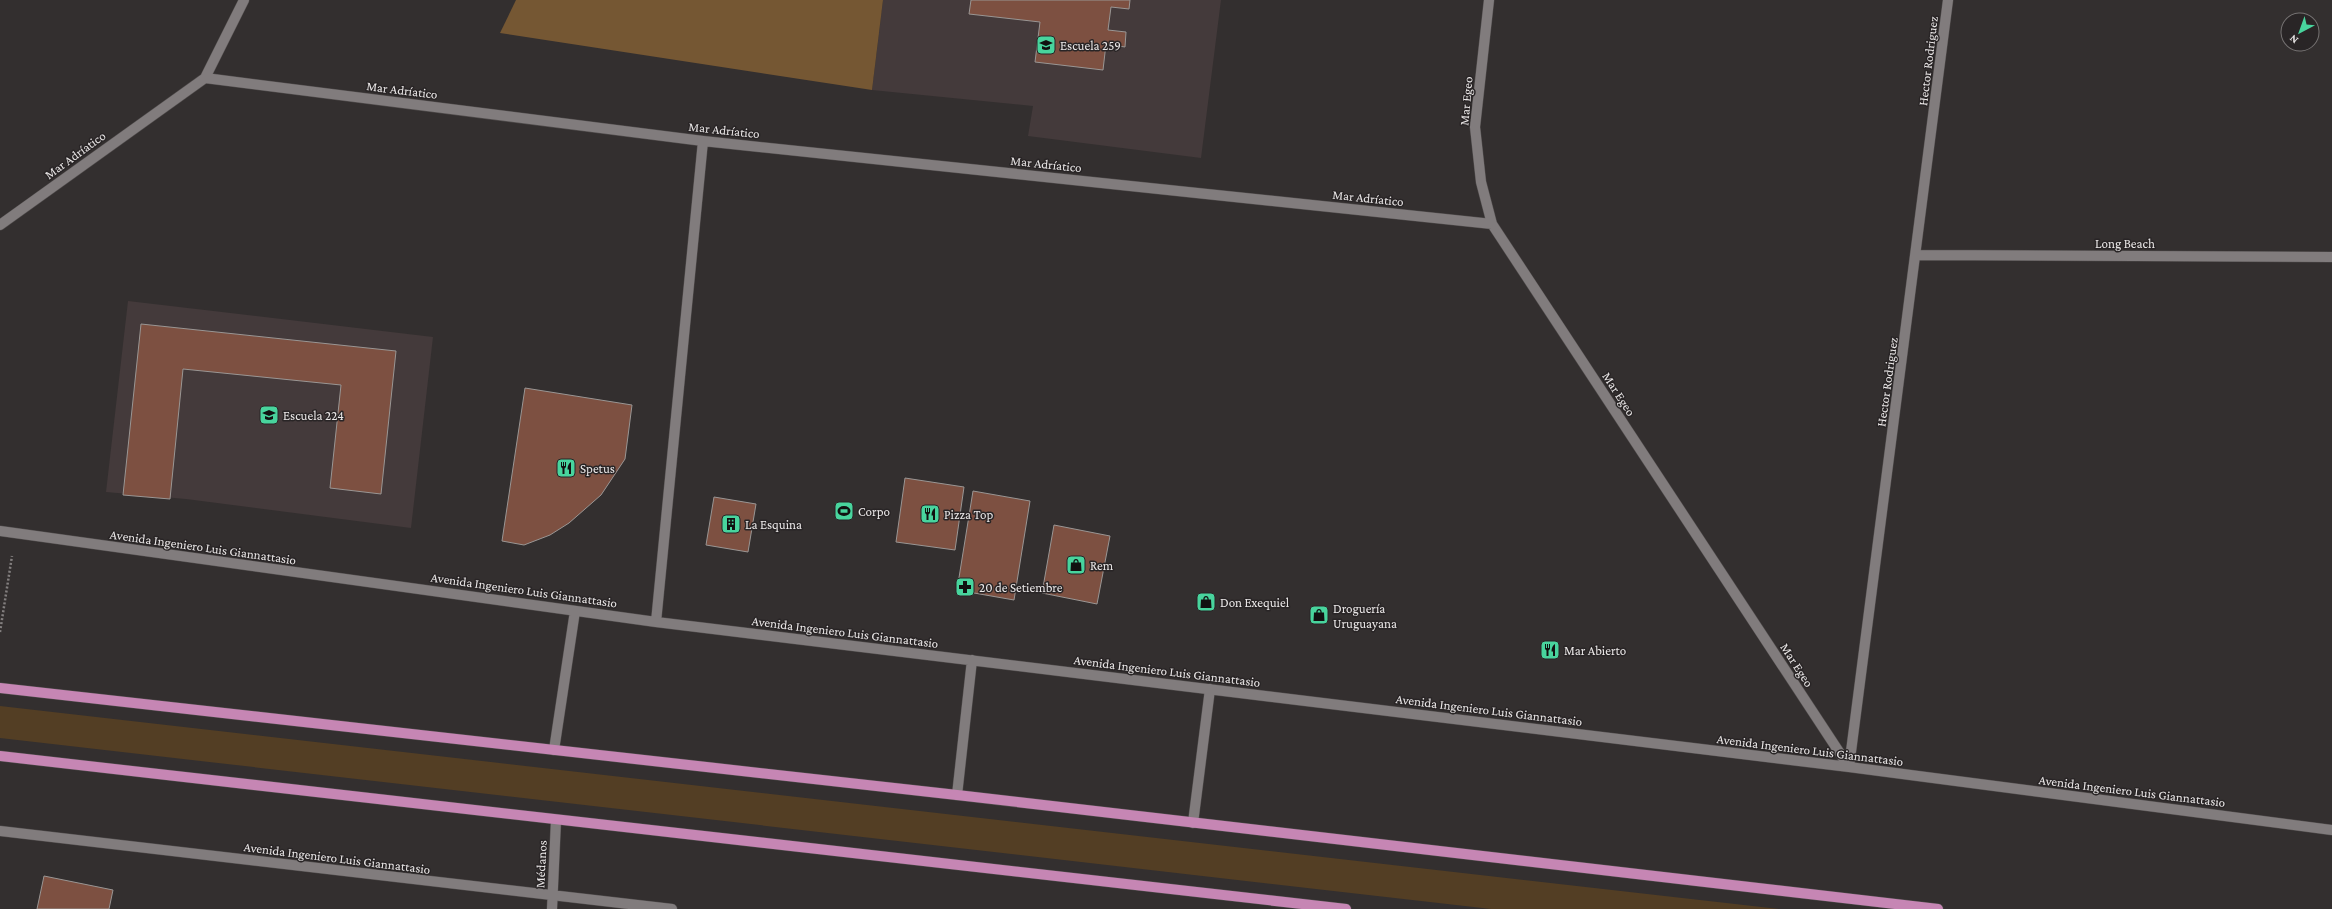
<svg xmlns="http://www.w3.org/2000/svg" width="2332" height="909" font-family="'Crimson Pro',serif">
<rect width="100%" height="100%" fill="#332f2f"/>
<!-- built -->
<path fill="#443a3b" d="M883 0H1221L1201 158 1028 136 1033 106 872 90Z
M128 301 433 337 411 528 186 499 106 492Z"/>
<!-- green -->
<path fill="#533e24" d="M0 706 1779 909H1491L0 738Z"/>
<!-- forest -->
<path fill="#755733" d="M516 0H883L872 90 500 33Z"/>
<!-- building -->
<path fill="#7d5041" stroke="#9a9694" d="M971 0H1130L1129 9 1111 7 1108 30 1126 32 1125 47 1106 44 1103 70 1035 62 1040 22 969 14Z
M141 324 396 351 381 494 330 488 341 385 183 369 170 499 123 495Z
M525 388 632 405 625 459 601 495 569 523 550 535 524 545 502 541Z
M905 478 964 487 955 550 896 542Z
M973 491 1030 501 1014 600 957 590Z
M714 497 756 504 748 552 706 545Z
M1054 525 1110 536 1097 604 1042 593Z
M44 876 113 890 109 909H37Z"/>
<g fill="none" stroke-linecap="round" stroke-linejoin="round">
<defs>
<path id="minor" d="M1489 0 1475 127 1481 182 1492 224 1849 767
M205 78 244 0
M0 225 205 78 703 141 1492 224
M1917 255 2332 257
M0 531 656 622 1849 767 2332 830
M656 622 703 141
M554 750 575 611
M1849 767 1948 0
M957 795 972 660
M1193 823 1210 689
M0 831 672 909
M552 909 556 820"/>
<path id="major" d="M0 688 957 795 1938 909
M0 756 1346 909"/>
</defs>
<!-- minor casing -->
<use href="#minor" stroke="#514d4d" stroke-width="11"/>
<!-- major casing -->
<use href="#major" stroke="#514d4d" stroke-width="11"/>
<!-- path -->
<path stroke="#837f7f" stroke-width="2.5" stroke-dasharray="2 2" stroke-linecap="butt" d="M0 632 12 556"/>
<!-- minor -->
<use href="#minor" stroke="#817c7d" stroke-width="10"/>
<!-- major -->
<use href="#major" stroke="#c686b4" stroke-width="10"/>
</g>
<!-- icons -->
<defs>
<symbol id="school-square" viewBox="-11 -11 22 22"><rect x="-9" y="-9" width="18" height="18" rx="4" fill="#48d49d" stroke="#292526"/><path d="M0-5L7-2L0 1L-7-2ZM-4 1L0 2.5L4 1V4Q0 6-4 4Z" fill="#111"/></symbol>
<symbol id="restaurant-square" viewBox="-11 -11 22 22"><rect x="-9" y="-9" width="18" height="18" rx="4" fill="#48d49d" stroke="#292526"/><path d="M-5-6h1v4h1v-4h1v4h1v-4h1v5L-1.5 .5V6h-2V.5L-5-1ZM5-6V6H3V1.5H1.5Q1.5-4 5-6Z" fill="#111"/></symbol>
<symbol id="stadium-square" viewBox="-11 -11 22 22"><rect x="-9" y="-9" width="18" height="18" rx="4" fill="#48d49d" stroke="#292526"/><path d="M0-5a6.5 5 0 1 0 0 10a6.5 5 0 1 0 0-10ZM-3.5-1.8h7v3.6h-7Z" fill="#111"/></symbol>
<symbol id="building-square" viewBox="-11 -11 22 22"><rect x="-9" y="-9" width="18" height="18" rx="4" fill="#48d49d" stroke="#292526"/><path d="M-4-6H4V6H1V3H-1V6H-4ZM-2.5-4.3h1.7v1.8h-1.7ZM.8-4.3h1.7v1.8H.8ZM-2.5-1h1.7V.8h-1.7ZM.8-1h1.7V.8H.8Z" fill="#111"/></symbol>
<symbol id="shop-square" viewBox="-11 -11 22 22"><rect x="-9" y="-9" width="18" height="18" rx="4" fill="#48d49d" stroke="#292526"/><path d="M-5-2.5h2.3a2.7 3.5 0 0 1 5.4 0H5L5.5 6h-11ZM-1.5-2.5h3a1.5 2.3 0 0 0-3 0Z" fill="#111"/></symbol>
<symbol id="pharmacy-square" viewBox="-11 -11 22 22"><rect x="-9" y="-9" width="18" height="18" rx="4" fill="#48d49d" stroke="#292526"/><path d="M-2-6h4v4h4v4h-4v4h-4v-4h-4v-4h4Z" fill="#111"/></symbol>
</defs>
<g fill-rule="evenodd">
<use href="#school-square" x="1035" y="34" width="22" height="22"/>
<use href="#school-square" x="258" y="404" width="22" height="22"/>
<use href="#restaurant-square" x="555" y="457" width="22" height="22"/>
<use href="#stadium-square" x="833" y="500" width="22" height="22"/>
<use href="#restaurant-square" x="919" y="503" width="22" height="22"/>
<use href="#building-square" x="720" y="513" width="22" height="22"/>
<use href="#shop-square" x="1065" y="554" width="22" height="22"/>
<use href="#pharmacy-square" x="954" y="576" width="22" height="22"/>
<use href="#shop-square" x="1195" y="591" width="22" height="22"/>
<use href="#shop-square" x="1308" y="604" width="22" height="22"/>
<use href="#restaurant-square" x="1539" y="639" width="22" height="22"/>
</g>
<g text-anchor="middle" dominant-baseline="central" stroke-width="3" stroke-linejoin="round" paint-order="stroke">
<!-- poi labels -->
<g font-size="13" fill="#eae7e7" stroke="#292526" text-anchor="start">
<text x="1060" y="45">Escuela 259</text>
<text x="283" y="415">Escuela 224</text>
<text x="580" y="468">Spetus</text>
<text x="858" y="511">Corpo</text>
<text x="944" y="514">Pizza Top</text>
<text x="745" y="524">La Esquina</text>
<text x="1090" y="565">Rem</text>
<text x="979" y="587">20 de Setiembre</text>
<text x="1220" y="602">Don Exequiel</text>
<text x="1333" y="608">Droguería<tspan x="1333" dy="15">Uruguayana</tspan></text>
<text x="1564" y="650">Mar Abierto</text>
</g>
<!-- street labels -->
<g font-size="13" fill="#eae7e7" stroke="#292526">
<text transform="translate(1928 61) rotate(-83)">Hector Rodriguez</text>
<text transform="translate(402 90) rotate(7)">Mar Adríatico</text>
<text transform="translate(1466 101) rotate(-85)">Mar Egeo</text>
<text transform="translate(724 130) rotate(6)">Mar Adríatico</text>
<text transform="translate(75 155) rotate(-36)">Mar Adríatico</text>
<text transform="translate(1046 164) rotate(6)">Mar Adríatico</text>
<text transform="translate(1368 198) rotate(6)">Mar Adríatico</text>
<text x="2125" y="243">Long Beach</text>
<text transform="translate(1887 382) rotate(-82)">Hector Rodriguez</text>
<text transform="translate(1619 394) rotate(57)">Mar Egeo</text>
<text transform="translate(203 547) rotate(8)">Avenida Ingeniero Luis Giannattasio</text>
<text transform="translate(524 590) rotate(8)">Avenida Ingeniero Luis Giannattasio</text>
<text transform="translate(845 632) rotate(7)">Avenida Ingeniero Luis Giannattasio</text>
<text transform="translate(1797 665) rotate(57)">Mar Egeo</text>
<text transform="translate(1167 671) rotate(7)">Avenida Ingeniero Luis Giannattasio</text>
<text transform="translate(1489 710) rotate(7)">Avenida Ingeniero Luis Giannattasio</text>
<text transform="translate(1810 750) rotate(7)">Avenida Ingeniero Luis Giannattasio</text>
<text transform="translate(2132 791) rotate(7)">Avenida Ingeniero Luis Giannattasio</text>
<text transform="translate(337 858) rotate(7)">Avenida Ingeniero Luis Giannattasio</text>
<text transform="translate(541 864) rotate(-87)">Médanos</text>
</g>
</g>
<!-- north arrow -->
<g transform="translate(2300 32) rotate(221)"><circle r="19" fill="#292526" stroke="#767373"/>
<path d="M0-3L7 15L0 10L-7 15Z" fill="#48d49d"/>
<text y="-6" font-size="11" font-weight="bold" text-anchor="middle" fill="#eae7e7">N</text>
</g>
</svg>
